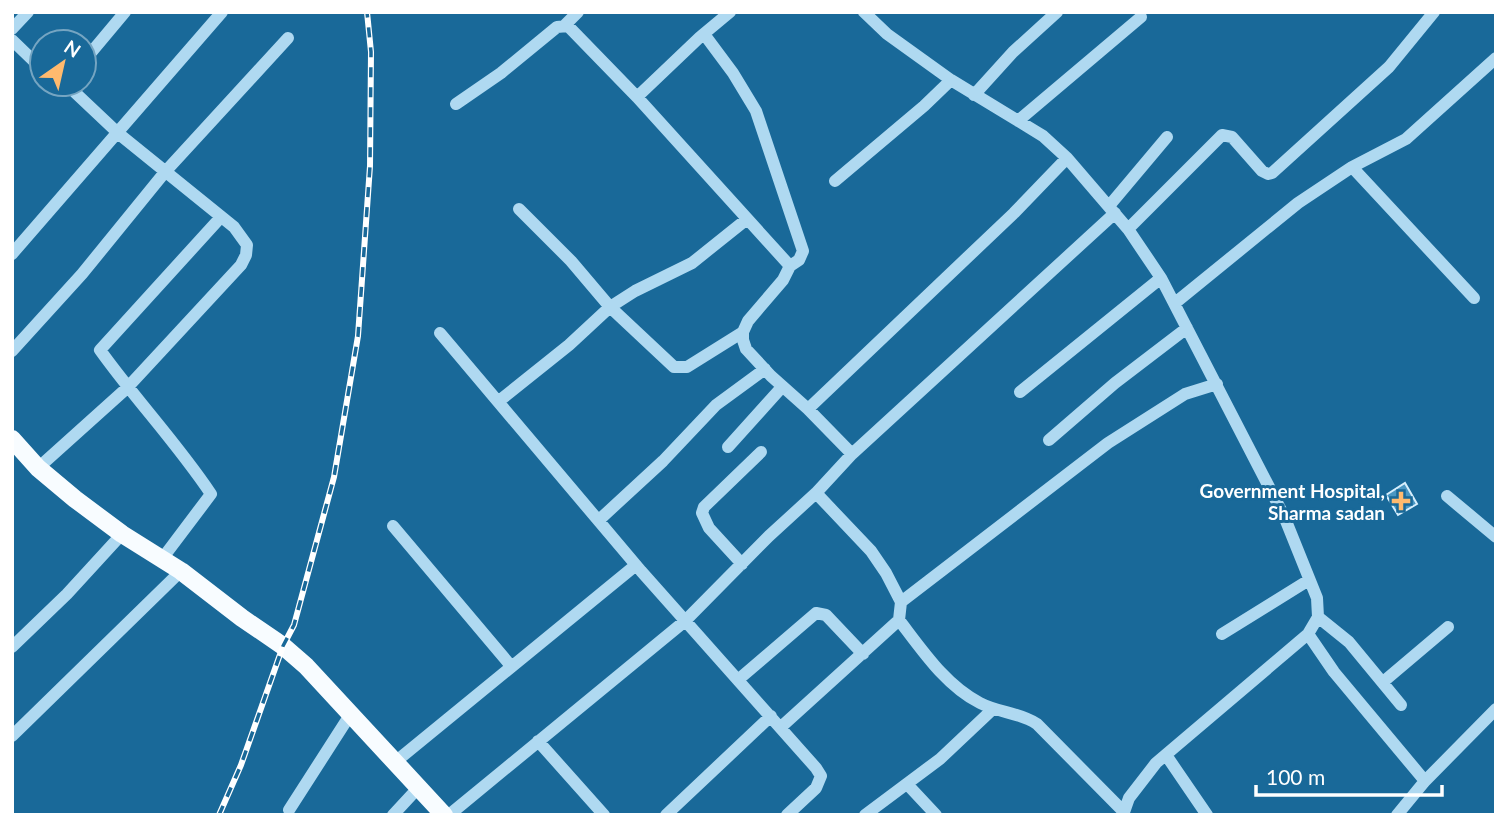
<svg xmlns="http://www.w3.org/2000/svg" width="1508" height="827" font-family="Lato,sans-serif">
<rect width="100%" height="100%" fill="#196999"/>
<!-- building -->
<path fill="#4a97c3" stroke="#d6eefc" stroke-width="2" d="M1405 483 1417 504 1398 515 1386 495Z"/>
<g fill="none" stroke-linecap="round" stroke-linejoin="round">
<!-- minor -->
<path stroke="#afd9f1" stroke-width="12" d="M864 12 887 34 951 80 1043 136 1067 158 1128 229 1161 278 1284 516 1317 598 1318 617 1308 634 1156 763 1129 798 1123 815
M565 25 578 12
M12 29 28 12
M704 34 733 73 756 111 803 251 799 260 790 266 783 280 748 321 743 332V340L746 349 771 376 808 409 852 454
M12 40 42 69
M84 61 125 12
M974 95 1013 52 1057 12
M637 97 700 37 730 12
M456 104 501 73 557 27 568 26 637 97 790 266
M1018 121 1141 17
M1352 167 1474 298
M835 181 924 106 951 80
M1109 206 1167 137
M519 209 571 261 610 307 674 367H687L743 332
M1128 229 1222 135 1232 137 1262 171 1268 174 1272 173 1389 67 1434 12
M12 254 222 12
M1175 303 1298 203 1352 167 1406 139 1496 58
M440 333 641 571 816 768 821 776 816 788 787 815
M12 351 82 274 165 172 288 38
M1020 392 1161 278
M499 401 569 345 610 307 635 291 692 263 747 219
M808 409 1014 213 1067 158
M1049 440 1115 383 1187 328
M728 447 782 387
M38 468 127 388 241 265 246 255 247 245 234 227 119 134 66 84
M816 493 871 551 886 573 901 602 899 620C922 650 946 686 980 703 999 713 1019 712 1037 724L1123 811
M1447 496 1496 537
M599 520 663 461 716 405 765 369
M393 526 511 666
M162 559 211 494C177 443 135 399 100 350L221 217
M742 564 709 528 702 513 704 507 761 452
M901 602 1108 443 1185 394 1217 384
M1318 617 1349 642 1401 705
M1222 634 1309 580
M1308 634 1334 672 1425 781
M12 647 67 594 122 534
M739 679 816 613 826 615 863 654
M1383 682 1448 627
M781 727 899 620
M12 736 181 571
M538 741 604 815
M1166 755 1207 815
M394 763 636 565
M907 784 936 815
M289 810 350 715
M393 815 418 788
M449 815 685 621 769 536 816 493 852 454 1115 213
M666 815 771 716
M865 815 940 759 993 709
M1397 815 1425 781 1496 709"/>
<!-- major -->
<path stroke="#f8fcff" stroke-width="18" d="M12 439 38 468 75 499 122 534 181 571 242 618 283 646 306 666 444 815"/>
<defs>
<path id="rail" d="M219 815 241 765 283 646 294 625 334 477 358 336 370 166 371 52 367 12"/>
</defs>
<!-- rail casing -->
<use href="#rail" stroke="#fff" stroke-width="6"/>
<!-- rail -->
<use href="#rail" stroke="#196999" stroke-width="3.5" stroke-dasharray="10" stroke-linecap="butt"/>
</g>
<!-- markers -->
<path fill="#ffba6e" stroke="#196999" stroke-width="2.5" d="M1397.5 490.5h7v7h7v7h-7v7h-7v-7h-7v-7h7z"/>
<g text-anchor="middle" dominant-baseline="central" stroke-width="6" stroke-linejoin="round" paint-order="stroke">
<!-- poi labels -->
<g font-size="19" font-weight="bold" fill="#fff" stroke="#196999" text-anchor="end">
<text x="1385" y="490">Government Hospital,<tspan x="1385" dy="22">Sharma sadan</tspan></text>
</g>
</g>
<!-- border -->
<rect width="1508" height="827" fill="none" stroke="#ffffff" stroke-width="28"/>
<!-- north arrow -->
<g transform="translate(63 63) rotate(34)"><circle r="33" fill="#196999" stroke="#75a5c2" stroke-width="2"/>
<path d="M0-5L12 26L0 18L-12 26Z" fill="#ffba6e"/>
<text y="-10" font-size="19" font-weight="bold" text-anchor="middle" fill="#ffffff">N</text>
</g>
<!-- scale -->
<path d="M1256 785v10h186v-10" fill="none" stroke="#ffffff" stroke-width="3.5"/>
<text x="1266" y="785" font-size="21" fill="#ffffff" stroke="#196999" stroke-width="5" paint-order="stroke">100 m</text>
</svg>
